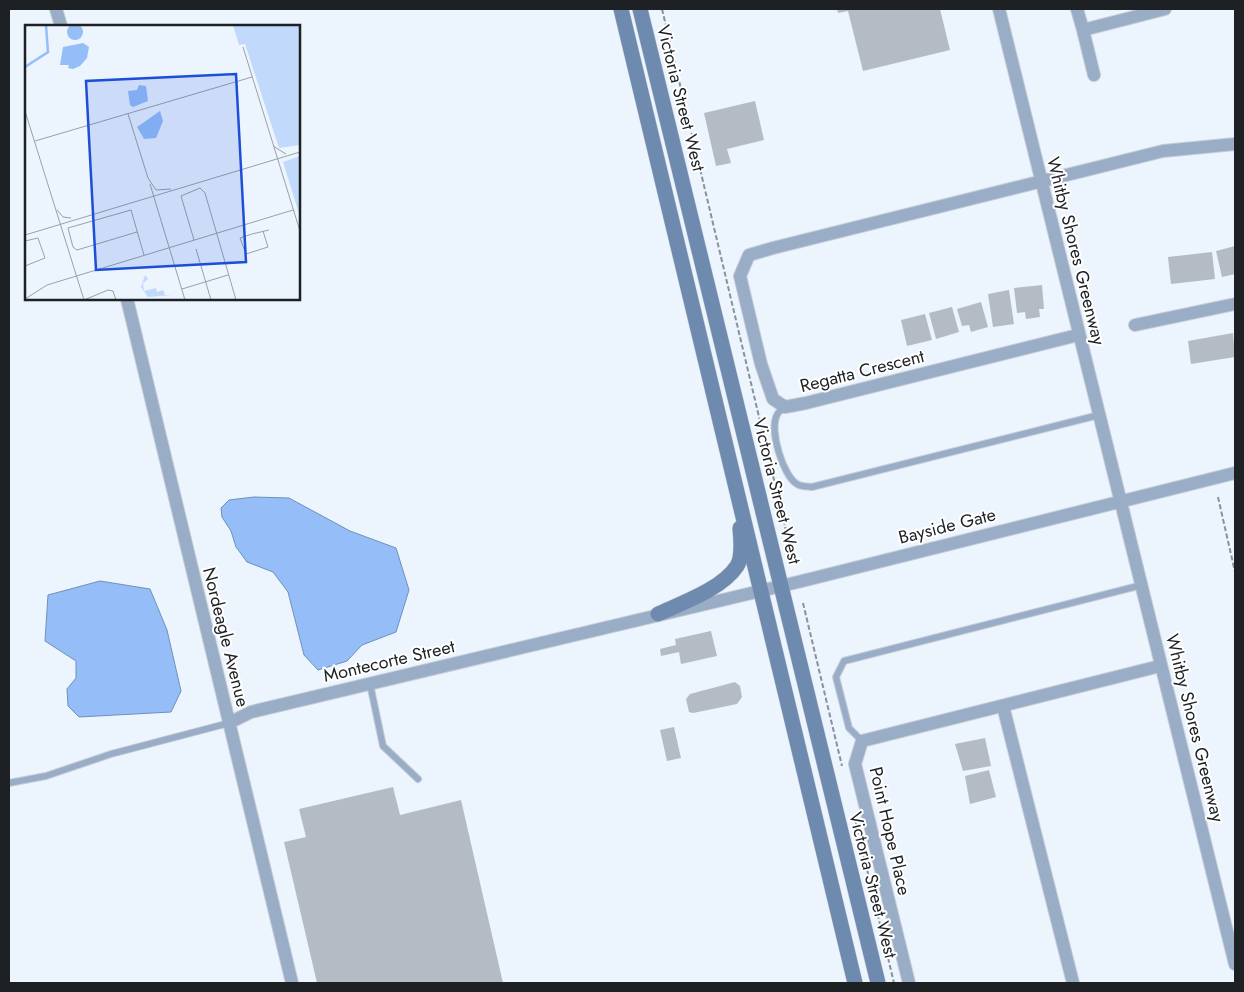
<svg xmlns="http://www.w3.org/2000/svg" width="1244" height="992" font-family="Jost,sans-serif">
<rect width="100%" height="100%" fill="#ecf4fe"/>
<!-- water -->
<path fill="#95bef8" stroke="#718fb8" d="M254 497 289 498 350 531 396 548 409 590 396 632 362 645 347 661 318 670 304 655 288 592 273 572 247 562 236 547 231 531 222 517 221 508 229 500Z
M100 581 150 589 167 630 181 691 171 712 79 717 68 706 67 689 76 678V661L45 641 48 595Z"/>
<!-- building -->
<path fill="#b4bbc4" d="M837 9H940L950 50 863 71 848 11 838 13Z
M755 101 764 140 727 149 731 163 716 166 704 113Z
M1235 246V274L1222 277 1216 251Z
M1212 252 1215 279 1171 284 1168 257Z
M1042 285 1044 309H1039L1040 317 1026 319 1025 312 1017 313 1014 288Z
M1009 290 1014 324 993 327 988 294Z
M981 302 988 327 971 332 969 325 962 326 957 309Z
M952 307 959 332 936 339 929 313Z
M925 314 932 340 907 346 901 320Z
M1233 333 1235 357 1191 364 1188 341Z
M711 631 717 656 681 664 679 652 661 656 660 649 676 645 675 639Z
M735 682 740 686 742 697 737 704 693 713 689 712 686 699 690 694Z
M674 727 681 758 667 761 660 730Z
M985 738 991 766 963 771 955 744Z
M989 770 996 797 970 804 965 776Z
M393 787 400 815 461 800 503 983H317L284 842 306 837 299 809Z"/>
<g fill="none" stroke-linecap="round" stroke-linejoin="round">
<defs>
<path id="service" d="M785 407C782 409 778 412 777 415 769 430 783 476 797 484 801 487 807 486 812 487L1099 415
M370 684 383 746 418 779
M862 741 849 728 836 677 844 661 1142 585
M9 783 46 776 111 754 229 723"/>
<path id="minor" d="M56 9 61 26
M999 9 1235 964
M1077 9 1083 30 1165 9
M1083 30 1094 75
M127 299 292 983
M1135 325 1235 304
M1078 335 806 403 785 407 773 399 761 364 740 276 749 255 773 248 1163 151 1235 144
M1003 706 1073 983
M229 723 251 712 798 582 1235 473
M909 983 855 764 862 741 1160 666"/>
<path id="secondary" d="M621 9 855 983
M640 9 878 983
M658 614C682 603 722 589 737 566 743 557 741 539 740 528"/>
</defs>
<!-- service casing -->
<use href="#service" stroke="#c7ced7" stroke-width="8"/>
<!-- minor casing -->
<use href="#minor" stroke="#c7ced7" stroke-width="14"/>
<!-- secondary casing -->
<use href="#secondary" stroke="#c7ced7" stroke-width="16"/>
<!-- path -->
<path stroke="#8b9198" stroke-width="2" stroke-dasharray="5 2.5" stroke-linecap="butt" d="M662 9 794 564
M1218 497 1235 572
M803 603 842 766
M855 819 894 983"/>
<!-- service -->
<use href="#service" stroke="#9aadc6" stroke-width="6"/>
<!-- minor -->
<use href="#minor" stroke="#9aadc6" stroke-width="12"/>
<!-- secondary -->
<use href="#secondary" stroke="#6f8aaf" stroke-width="15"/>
</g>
<g text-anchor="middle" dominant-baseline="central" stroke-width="4" stroke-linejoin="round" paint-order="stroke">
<!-- street labels -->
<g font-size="18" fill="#1e2124" stroke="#fff">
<text transform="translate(681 98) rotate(76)">Victoria Street West</text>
<text transform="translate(1076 251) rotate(76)">Whitby Shores Greenway</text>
<text transform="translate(862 371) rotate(-14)">Regatta Crescent</text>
<text transform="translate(777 491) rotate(76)">Victoria Street West</text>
<text transform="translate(947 526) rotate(-14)">Bayside Gate</text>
<text transform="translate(226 637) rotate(76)">Nordeagle Avenue</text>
<text transform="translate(389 661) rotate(-13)">Montecorte Street</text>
<text transform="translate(1195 728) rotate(76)">Whitby Shores Greenway</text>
<text transform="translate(890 831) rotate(77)">Point Hope Place</text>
<text transform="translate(873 885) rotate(76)">Victoria Street West</text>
</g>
</g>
<!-- overview -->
<g transform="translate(25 25)">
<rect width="275" height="275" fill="#ecf4fe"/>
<path d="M208 0H275V120L254 123 220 19 214 20ZM275 131V192L258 137ZM120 250 123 254 118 258 119 266 131 263 132 267 138 265 140 270H147L123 272 116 262Z" fill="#c1d9fa"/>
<path d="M42 7a8 8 0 1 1 16 0a8 8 0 1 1-16 0ZM58 18 64 22 62 33 55 41 48 44 43 43 44 40H35L38 22ZM114 60 121 61 123 76 108 82 105 80 103 66 112 65ZM135 86 138 96 131 113 119 114 112 102Z" fill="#95bef8"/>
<path fill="none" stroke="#95bef8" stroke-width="2.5" d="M0 42 23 27 21 0"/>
<path fill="none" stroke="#9aa0a7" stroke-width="1" d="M218 22 275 206M0 86 59 275M103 89 123 153M10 116 227 52M248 121 261 129M123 153 131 165 146 164M125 159 160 275M32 185 38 192 46 193M238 206 243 222 221 229 215 213 227 209 244 205M112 207 52 225 48 222 43 203 106 185 119 230M0 210 275 127M169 215 156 171 175 163 180 168 211 275M0 216 13 213 20 233 0 241M171 224 186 275M157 264 203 250M0 274 22 260 268 185M59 275 83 265 88 266 91 275"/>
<path fill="#1d4ed8" fill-opacity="0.15" stroke="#1d4ed8" stroke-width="2.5" d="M211 49 221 237 71 245 61 56Z"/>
<rect width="275" height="275" fill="none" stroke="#1e2124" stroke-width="2.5"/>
</g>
<!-- border -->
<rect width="1244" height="992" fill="none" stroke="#1e2124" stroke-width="20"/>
</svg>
